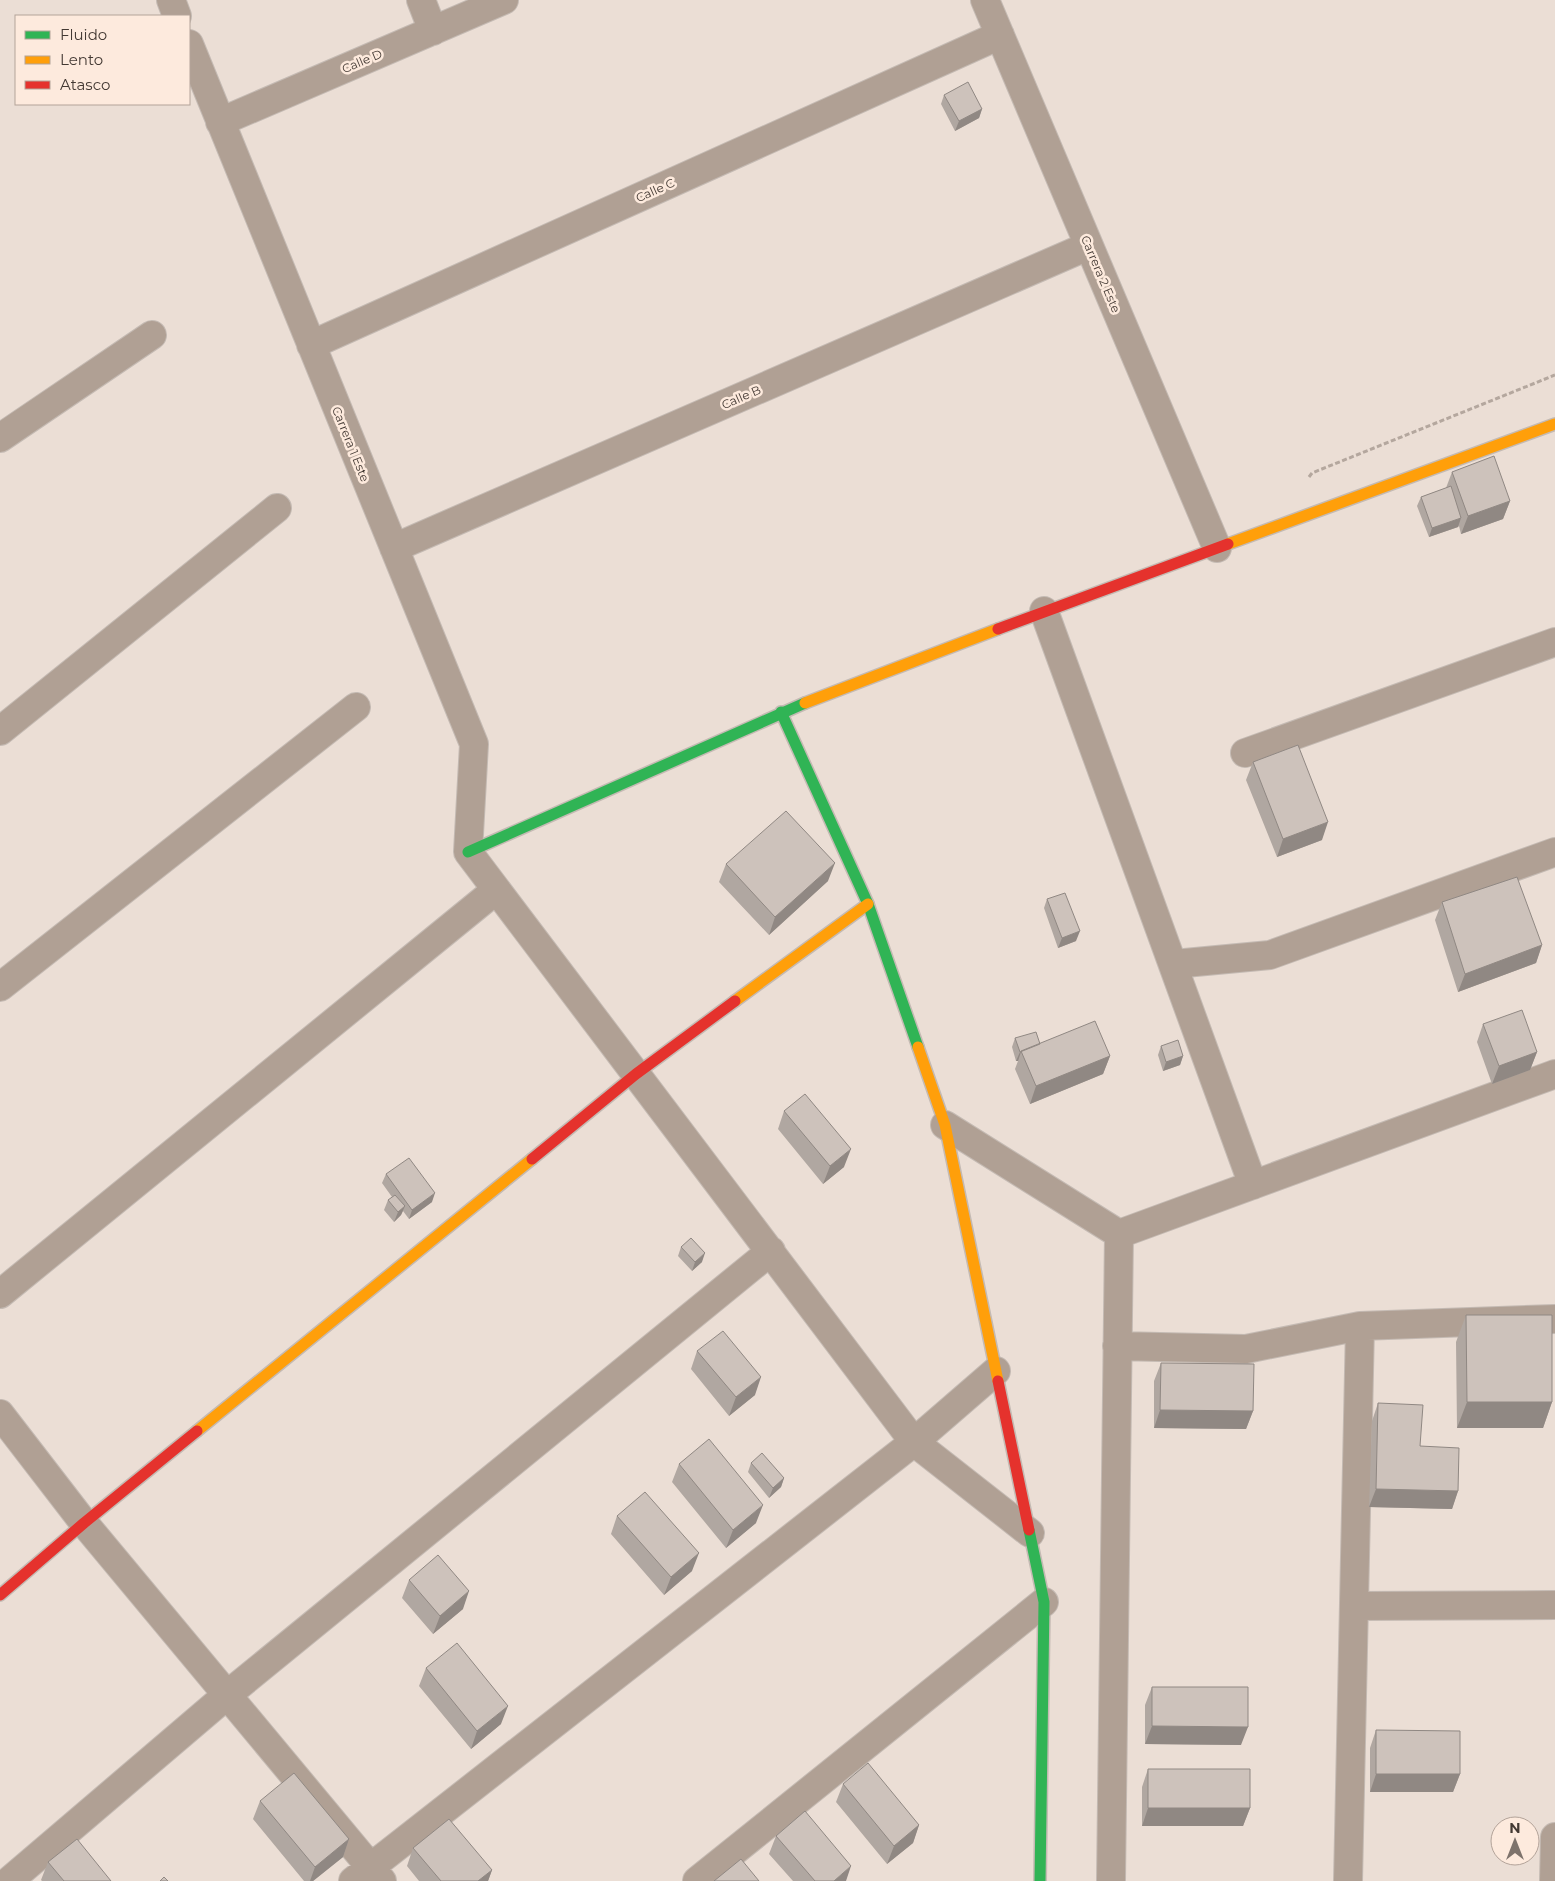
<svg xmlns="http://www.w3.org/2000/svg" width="1555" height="1881" font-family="Montserrat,sans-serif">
<rect width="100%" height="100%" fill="#ebded5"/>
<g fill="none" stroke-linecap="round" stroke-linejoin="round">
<defs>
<path id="street" d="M171 0 177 16
M421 0 433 31
M985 0 1217 548
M189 44 474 744 468 852 914 1442 1030 1533
M220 122 504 0
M311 345 1000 35
M0 438 152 335
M394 548 1088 246
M1044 611 1253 1185
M0 731 277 508
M1245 753 1555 642
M1174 964 1270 955 1555 852
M0 987 356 707
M945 1125 1119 1234
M1119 1234 1555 1074
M0 1294 496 890
M1117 1346 1246 1349 1360 1326 1555 1319
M0 1414 84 1523 382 1881
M1354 1606 1555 1605
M9 1881 227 1695 771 1251
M353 1881 914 1442 996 1371
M697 1881 1044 1602
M1111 1881 1119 1234
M1348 1881 1360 1326
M1554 1881 1555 1837"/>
<path id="fast" d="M781 712 868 904 918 1047
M468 852 805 703
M1029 1530 1044 1602 1040 1881"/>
<path id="slow" d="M1228 544 1555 424
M805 703 998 629
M735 1001 868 904
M918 1047 945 1125 998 1381
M197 1431 532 1159"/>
<path id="jam" d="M998 629 1228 544
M532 1159 636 1074 735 1001
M998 1381 1029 1530
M0 1595 84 1523 197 1431"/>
</defs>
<!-- street casing -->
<use href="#street" stroke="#c4bab3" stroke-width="30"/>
<!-- fast casing -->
<use href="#fast" stroke="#c4bab3" stroke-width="14"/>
<!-- slow casing -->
<use href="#slow" stroke="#c4bab3" stroke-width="14"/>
<!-- jam casing -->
<use href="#jam" stroke="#c4bab3" stroke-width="14"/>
<!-- path -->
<path stroke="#b4a79e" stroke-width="3" stroke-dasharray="5 2.5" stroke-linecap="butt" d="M1309 477 1312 473 1555 375"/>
<!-- street -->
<use href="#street" stroke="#b0a094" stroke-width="28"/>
<!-- fast -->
<use href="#fast" stroke="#30b455" stroke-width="11"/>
<!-- slow -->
<use href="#slow" stroke="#ff9f0a" stroke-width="11"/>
<!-- jam -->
<use href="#jam" stroke="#e5322d" stroke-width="11"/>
</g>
<!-- wall -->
<path fill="#b0a7a1" d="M944 95 982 109 979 118 955 131 941 104Z
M1452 472 1510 501 1503 519 1461 534 1459 526 1458 527 1429 537 1417 506 1421 497 1446 488Z
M1253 762 1322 840 1277 857 1246 780Z
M726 864 828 881 769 935 719 882Z
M1047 899 1076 941 1058 948 1044 908Z
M1442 902 1542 945 1536 963 1458 992 1435 920Z
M1483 1024 1537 1052 1530 1070 1492 1084 1477 1042Z
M1015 1038 1040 1044 1110 1056 1103 1074 1030 1104 1015 1069 1018 1061H1016L1012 1047Z
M1161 1046 1183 1056 1180 1065 1163 1071 1158 1055Z
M784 1111 844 1167 823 1184 778 1129Z
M386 1174 432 1202 409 1219 403 1211 401 1215 394 1222 384 1210 388 1200 392 1197 382 1183Z
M681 1247 702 1262 692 1271 678 1256Z
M1466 1315 1552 1402 1543 1428H1457L1456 1342Z
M697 1351 755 1395 729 1416 691 1369Z
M1161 1363 1253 1411 1246 1429 1154 1428V1381Z
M1378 1403 1420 1446 1458 1491 1452 1509 1369 1507 1372 1421Z
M751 1463 784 1478 781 1487 769 1498 748 1472Z
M679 1464 756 1523 726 1548 672 1482Z
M617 1516 692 1571 664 1595 611 1534Z
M409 1580 463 1609 433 1634 402 1598Z
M426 1668 501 1724 471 1749 419 1686Z
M1152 1687 1241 1745 1145 1744V1705Z
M1376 1730 1460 1774 1453 1792H1370V1748Z
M1148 1769 1250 1808 1243 1826H1142V1787Z
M843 1784 919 1825 913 1843 887 1864 836 1802Z
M260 1801 349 1839 343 1857 313 1881H304L253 1819Z
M776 1836 846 1881H793L769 1854Z
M413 1848 492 1870 488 1881H419L407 1866Z
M48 1862 111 1881H42L41 1880Z"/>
<!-- shaded-wall -->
<path fill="#908883" d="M982 109 979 118 955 131 959 121Z
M1510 501 1503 519 1461 534 1468 516Z
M1461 518 1458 527 1429 537 1432 528Z
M1328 822 1322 840 1277 857 1283 839Z
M835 863 828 881 769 935 775 917Z
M1080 931 1076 941 1058 948 1062 938Z
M1542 945 1536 963 1458 992 1465 974Z
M1020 1052H1021L1018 1061H1016Z
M1537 1052 1530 1070 1492 1084 1499 1066Z
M1110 1056 1103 1074 1030 1104 1036 1086Z
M1183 1056 1180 1065 1163 1071 1166 1062Z
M851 1149 844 1167 823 1184 830 1166Z
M435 1193 432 1202 409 1219 412 1210Z
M405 1206 401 1215 394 1222 398 1212Z
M705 1253 702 1262 692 1271 695 1262Z
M761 1377 755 1395 729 1416 736 1397Z
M1467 1402H1552L1543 1428H1457Z
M1160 1410 1253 1411 1246 1429 1154 1428Z
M784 1478 781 1487 769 1498 773 1488Z
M1376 1489 1458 1491 1452 1509 1369 1507Z
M763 1505 756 1523 726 1548 733 1530Z
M699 1553 692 1571 664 1595 671 1577Z
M469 1591 463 1609 433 1634 440 1616Z
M508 1706 501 1724 471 1749 477 1731Z
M1152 1726 1248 1727 1241 1745 1145 1744Z
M1376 1774H1460L1453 1792H1370Z
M1148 1808H1250L1243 1826H1142Z
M919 1825 913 1843 887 1864 894 1846Z
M349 1839 343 1857 313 1881H310L315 1867Z
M851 1866 846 1881H834Z
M492 1870 488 1881H478Z"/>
<!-- building -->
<path fill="#cdc2bb" stroke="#908883" d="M968 82 982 109 959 121 944 95Z
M1494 456 1510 501 1468 516 1452 472Z
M1451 486 1461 518 1432 528 1421 497Z
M1298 745 1328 822 1283 839 1253 762Z
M786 811 835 863 775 917 726 864Z
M1517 877 1542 945 1465 974 1442 902Z
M1065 893 1080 931 1062 938 1047 899Z
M1522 1010 1537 1052 1499 1066 1483 1024Z
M1095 1021 1110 1056 1036 1086 1021 1051Z
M1036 1032 1040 1044 1020 1052 1015 1038Z
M1178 1040 1183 1056 1166 1062 1161 1046Z
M805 1094 851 1149 830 1166 784 1111Z
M409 1158 435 1193 412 1210 386 1174Z
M395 1195 405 1206 398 1212 388 1200Z
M691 1238 705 1253 695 1262 681 1247Z
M1466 1315H1552V1402H1467Z
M723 1331 761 1377 736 1397 697 1351Z
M1161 1363 1254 1364 1253 1411 1160 1410Z
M1378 1403 1423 1405 1420 1446 1459 1448 1458 1491 1376 1489Z
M709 1439 763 1505 733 1530 679 1464Z
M762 1453 784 1478 773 1488 751 1463Z
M645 1492 699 1553 671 1577 617 1516Z
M438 1555 469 1591 440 1616 409 1580Z
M457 1643 508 1706 477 1731 426 1668Z
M1152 1687H1248V1727L1152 1726Z
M1376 1730 1460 1731V1774H1376Z
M868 1763 919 1825 894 1846 843 1784Z
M1148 1769H1250V1808H1148Z
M294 1773 349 1839 315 1867 260 1801Z
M805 1811 851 1866 834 1881H815L776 1836Z
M449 1819 492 1870 478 1881H441L413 1848Z
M77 1839 111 1881H64L48 1862Z
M741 1859 759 1881H714Z
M164 1877 168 1881H160Z"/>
<g text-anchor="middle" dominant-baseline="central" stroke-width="5" stroke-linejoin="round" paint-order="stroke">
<!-- street labels -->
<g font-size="12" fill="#433933" stroke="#fdeadd">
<text transform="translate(362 61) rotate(-23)">Calle D</text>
<text transform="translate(655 190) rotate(-24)">Calle C</text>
<text transform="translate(1101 274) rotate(67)">Carrera 2 Este</text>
<text transform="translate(741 397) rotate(-24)">Calle B</text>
<text transform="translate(351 444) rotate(68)">Carrera 1 Este</text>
</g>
</g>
<!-- legend -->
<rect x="15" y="15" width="175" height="90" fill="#fdeadd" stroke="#b3a399"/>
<rect x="25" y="31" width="25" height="8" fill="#30b455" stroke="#b3a399"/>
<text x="60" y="40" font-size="15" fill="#433933">Fluido</text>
<rect x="25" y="56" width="25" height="8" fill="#ff9f0a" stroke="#b3a399"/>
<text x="60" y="65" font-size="15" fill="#433933">Lento</text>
<rect x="25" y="81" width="25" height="8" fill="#e5322d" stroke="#b3a399"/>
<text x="60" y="90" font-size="15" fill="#433933">Atasco</text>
<!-- north arrow -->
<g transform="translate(1515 1841)"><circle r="24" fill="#fdeadd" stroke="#b3a399"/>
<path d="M0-4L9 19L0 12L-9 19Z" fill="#7e736c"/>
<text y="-8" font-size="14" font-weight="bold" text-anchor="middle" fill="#433933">N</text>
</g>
</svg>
